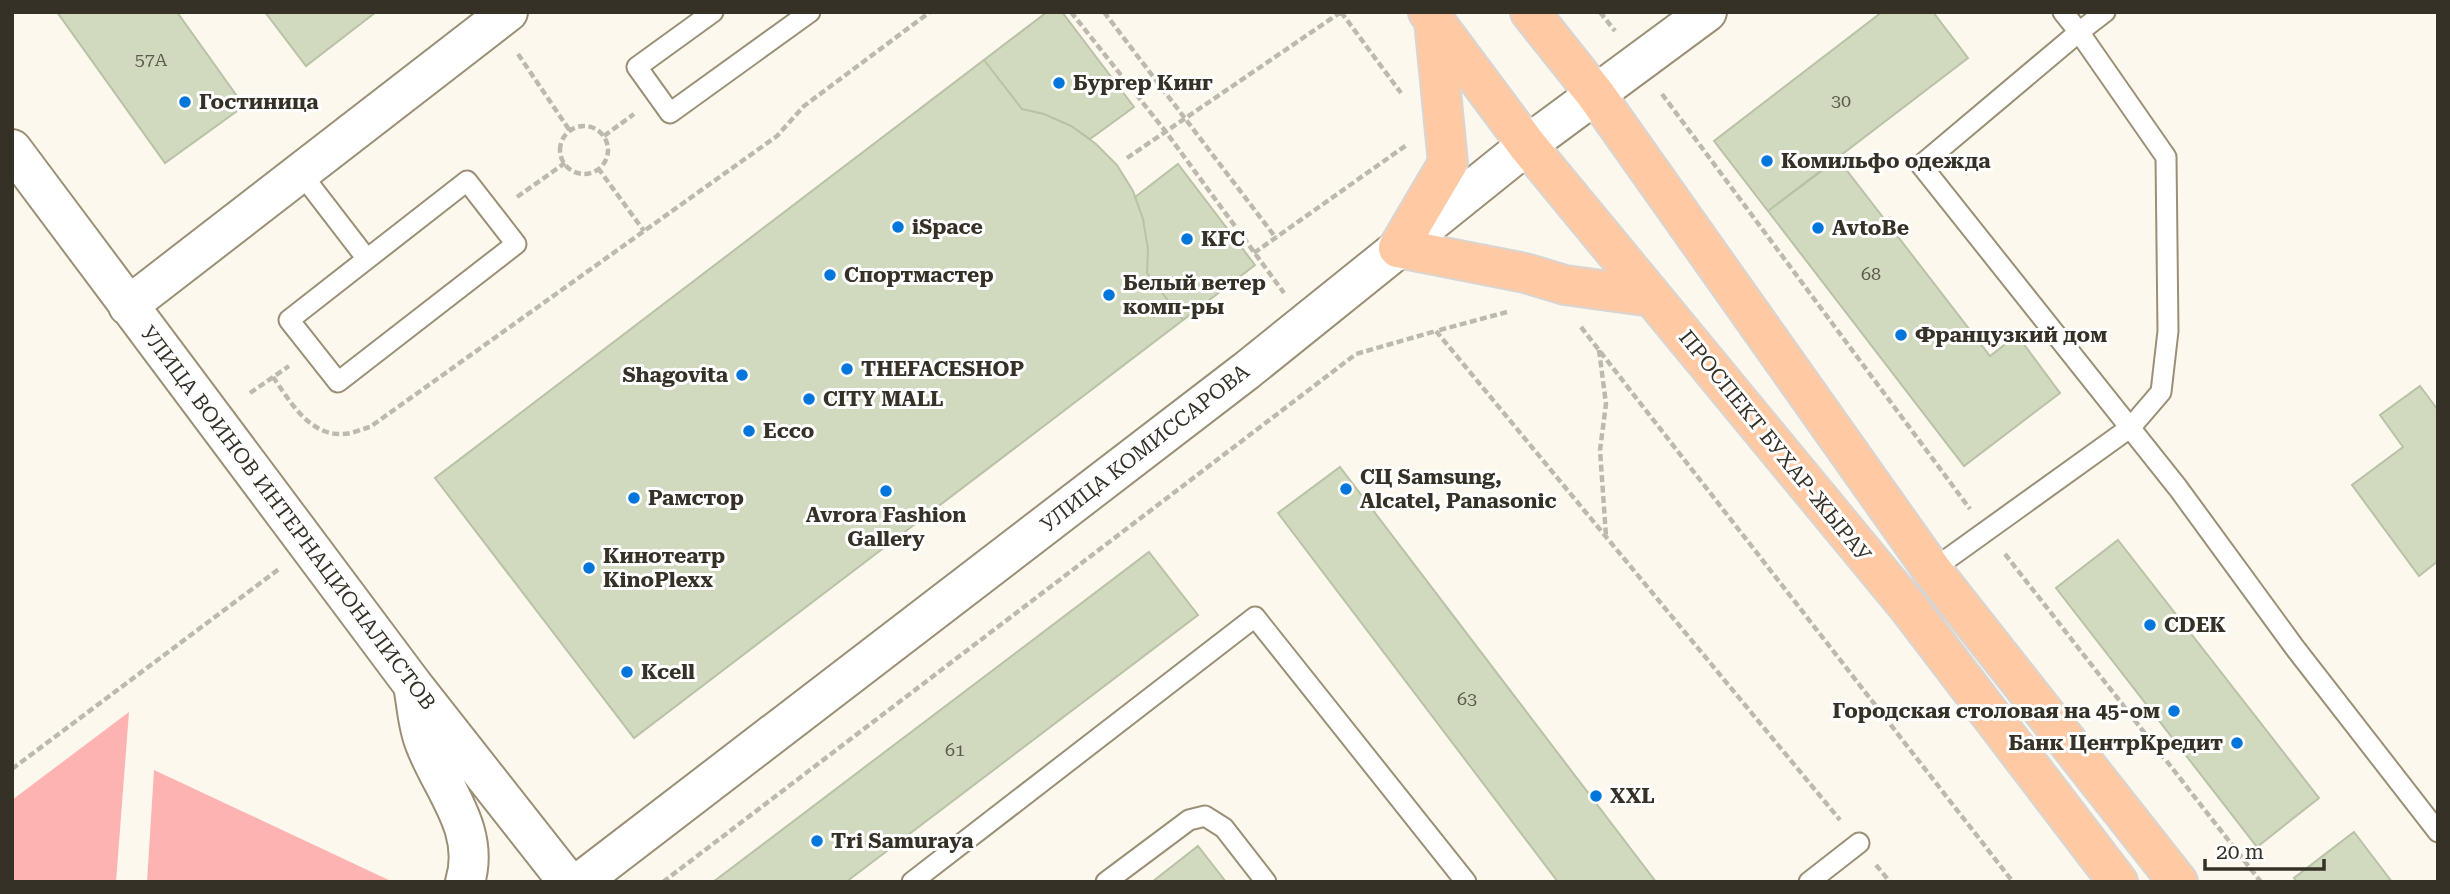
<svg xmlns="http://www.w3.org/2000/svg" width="2450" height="894" font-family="'Roboto Serif',serif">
<rect width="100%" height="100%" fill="#fdf8ed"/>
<!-- green -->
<path fill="#fdb3b1" d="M129 712 116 882H12V800Z
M154 770 393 882H147Z"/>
<!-- building -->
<path fill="#d1dabe" stroke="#b9c2a6" stroke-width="2" d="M57 12H177L244 106 165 163Z
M265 12H376L306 66Z
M1047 12H1062L1134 107 1090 139 1071 126 1044 114 1022 109 984 60Z
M1882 12H1933L1968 58 1768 211 1714 141Z
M984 60 1022 109 1044 114 1071 126 1096 144 1117 165 1133 191 1143 219 1148 249 1147 273 1183 320 634 738 435 478Z
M1838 159 1990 356 2017 335 2060 393 1964 466 1768 211Z
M1178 164 1255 265 1183 320 1147 273 1148 249 1143 219 1135 197Z
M2420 386 2438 410V561L2419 576 2352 485 2403 447 2380 415Z
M1340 467 1656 882H1558L1278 513Z
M2118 540 2319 798 2257 847 2056 588Z
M1149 552 1198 615 846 882H713Z
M2354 832 2392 882H2297L2294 878Z
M1198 846 1226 882H1152Z"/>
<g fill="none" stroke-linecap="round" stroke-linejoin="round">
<defs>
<path id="lane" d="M713 12 637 67 670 113 810 12
M2063 12 2079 32 1921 165 2178 488 2295 648 2438 832
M300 172 367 259 467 181 516 244 338 382 289 320 367 259
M1932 570 2131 427 2161 392 2168 331 2166 157 2079 32 2105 12
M912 882 1255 617 1466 882
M1106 882 1189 820 1205 816 1224 828 1266 882
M1809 882 1859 843"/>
<path id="secondary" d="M12 149 413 685 568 882
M128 306 508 12
M414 691C417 708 418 728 425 744 442 789 481 830 465 882
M580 882 1246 371 1527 145 1707 12"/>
<path id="primary" d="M1428 12 1527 145 1909 608 2118 882
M1530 12 1596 95 1932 570 2178 882
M1434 20 1448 163 1398 248 1525 273 1565 285 1652 297"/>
</defs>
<!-- lane casing -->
<use href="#lane" stroke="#9b9076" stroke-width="23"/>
<!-- secondary casing -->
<use href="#secondary" stroke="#9b9076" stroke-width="42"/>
<!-- primary casing -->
<use href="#primary" stroke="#d7d6d4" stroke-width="42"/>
<!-- path -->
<path stroke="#beb9ae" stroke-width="4.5" stroke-dasharray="7 3.5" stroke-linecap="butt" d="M1071 12 1166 132 1284 293
M1104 12 1276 238
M1341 12 1401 93
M1600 12 1615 31
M518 54 570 131
M1662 94 1970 509
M560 150a24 24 0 1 1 48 0a24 24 0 1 1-48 0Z
M604 136 634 114
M1127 158 1341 12
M598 168 644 231
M517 197 565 163
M1254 253 1408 144
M1507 312 1436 331 1840 820
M1581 327 2013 882
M1599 350 1606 404 1600 450 1606 536
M273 377C290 401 309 436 343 434 352 434 362 429 370 427L777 136 804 106 930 12
M250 393 289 366
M2005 554 2261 882
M12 769 279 569
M1876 865 1890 882
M663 882 1356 354 1436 331"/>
<!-- lane -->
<use href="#lane" stroke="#fff" stroke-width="19"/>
<!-- secondary -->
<use href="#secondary" stroke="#fff" stroke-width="38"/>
<!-- primary -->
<use href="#primary" stroke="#fec9a3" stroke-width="38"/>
</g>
<!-- markers -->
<g fill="#0075dc" stroke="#fff" stroke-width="2.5">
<circle cx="1059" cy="83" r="7"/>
<circle cx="185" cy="102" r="7"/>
<circle cx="1767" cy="161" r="7"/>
<circle cx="898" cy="227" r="7"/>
<circle cx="1818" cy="228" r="7"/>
<circle cx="1187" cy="239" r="7"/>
<circle cx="830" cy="275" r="7"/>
<circle cx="1109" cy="295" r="7"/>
<circle cx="1901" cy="335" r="7"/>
<circle cx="847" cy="369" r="7"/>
<circle cx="742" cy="375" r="7"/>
<circle cx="809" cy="399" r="7"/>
<circle cx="749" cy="431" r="7"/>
<circle cx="1346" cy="489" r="7"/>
<circle cx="886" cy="491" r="7"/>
<circle cx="634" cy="498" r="7"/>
<circle cx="589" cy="568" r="7"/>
<circle cx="2150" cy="625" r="7"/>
<circle cx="627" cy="672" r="7"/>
<circle cx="2174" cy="711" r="7"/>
<circle cx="2237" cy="743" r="7"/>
<circle cx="1596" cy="796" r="7"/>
<circle cx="817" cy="841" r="7"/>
</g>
<g text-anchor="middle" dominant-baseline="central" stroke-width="6" stroke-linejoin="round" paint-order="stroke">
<!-- number labels -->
<g font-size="18" fill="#5d5b4d">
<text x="151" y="59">57А</text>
<text x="1841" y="100">30</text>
<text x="1871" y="273">68</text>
<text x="1467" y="698">63</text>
<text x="955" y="749">61</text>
</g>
<!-- poi labels -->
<g font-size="21" font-weight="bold" fill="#363127" stroke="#fff" text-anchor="start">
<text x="1073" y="83">Бургер Кинг</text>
<text x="199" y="102">Гостиница</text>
<text x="1781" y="161">Комильфо одежда</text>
<text x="912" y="227">iSpace</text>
<text x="1832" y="228">AvtoBe</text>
<text x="1201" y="239">KFC</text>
<text x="844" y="275">Спортмастер</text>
<text x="1123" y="283">Белый ветер<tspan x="1123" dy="24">комп-ры</tspan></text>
<text x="1915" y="335">Французкий дом</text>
<text x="861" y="369">THEFACESHOP</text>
<text x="728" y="375" text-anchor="end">Shagovita</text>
<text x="823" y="399">CITY MALL</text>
<text x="763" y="431">Ecco</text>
<text x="1360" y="477">СЦ Samsung,<tspan x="1360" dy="24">Alcatel, Panasonic</tspan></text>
<text x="648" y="498">Рамстор</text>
<text x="886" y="515" text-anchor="middle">Avrora Fashion<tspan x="886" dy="24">Gallery</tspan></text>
<text x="603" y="556">Кинотеатр<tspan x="603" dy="24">KinoPlexx</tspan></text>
<text x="2164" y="625">CDEK</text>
<text x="641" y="672">Kcell</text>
<text x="2160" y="711" text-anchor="end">Городская столовая на 45-ом</text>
<text x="2223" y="743" text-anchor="end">Банк ЦентрКредит</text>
<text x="1610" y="796">XXL</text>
<text x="831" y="841">Tri Samuraya</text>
</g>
<!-- street labels -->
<g font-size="21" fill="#363127" stroke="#fff">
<text transform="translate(1775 446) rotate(51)">ПРОСПЕКТ БУХАР-ЖЫРАУ</text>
<text transform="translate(1145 448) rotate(-38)">УЛИЦА КОМИССАРОВА</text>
<text transform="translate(288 518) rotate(53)">УЛИЦА ВОИНОВ ИНТЕРНАЦИОНАЛИСТОВ</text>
</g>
</g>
<!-- border -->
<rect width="2450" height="894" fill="none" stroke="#363127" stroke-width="28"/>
<!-- scale -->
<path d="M2205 859v10h119v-10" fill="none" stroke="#363127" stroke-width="3.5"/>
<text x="2216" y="859" font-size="21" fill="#363127" stroke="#ffffff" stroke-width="5" paint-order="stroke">20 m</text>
</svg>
